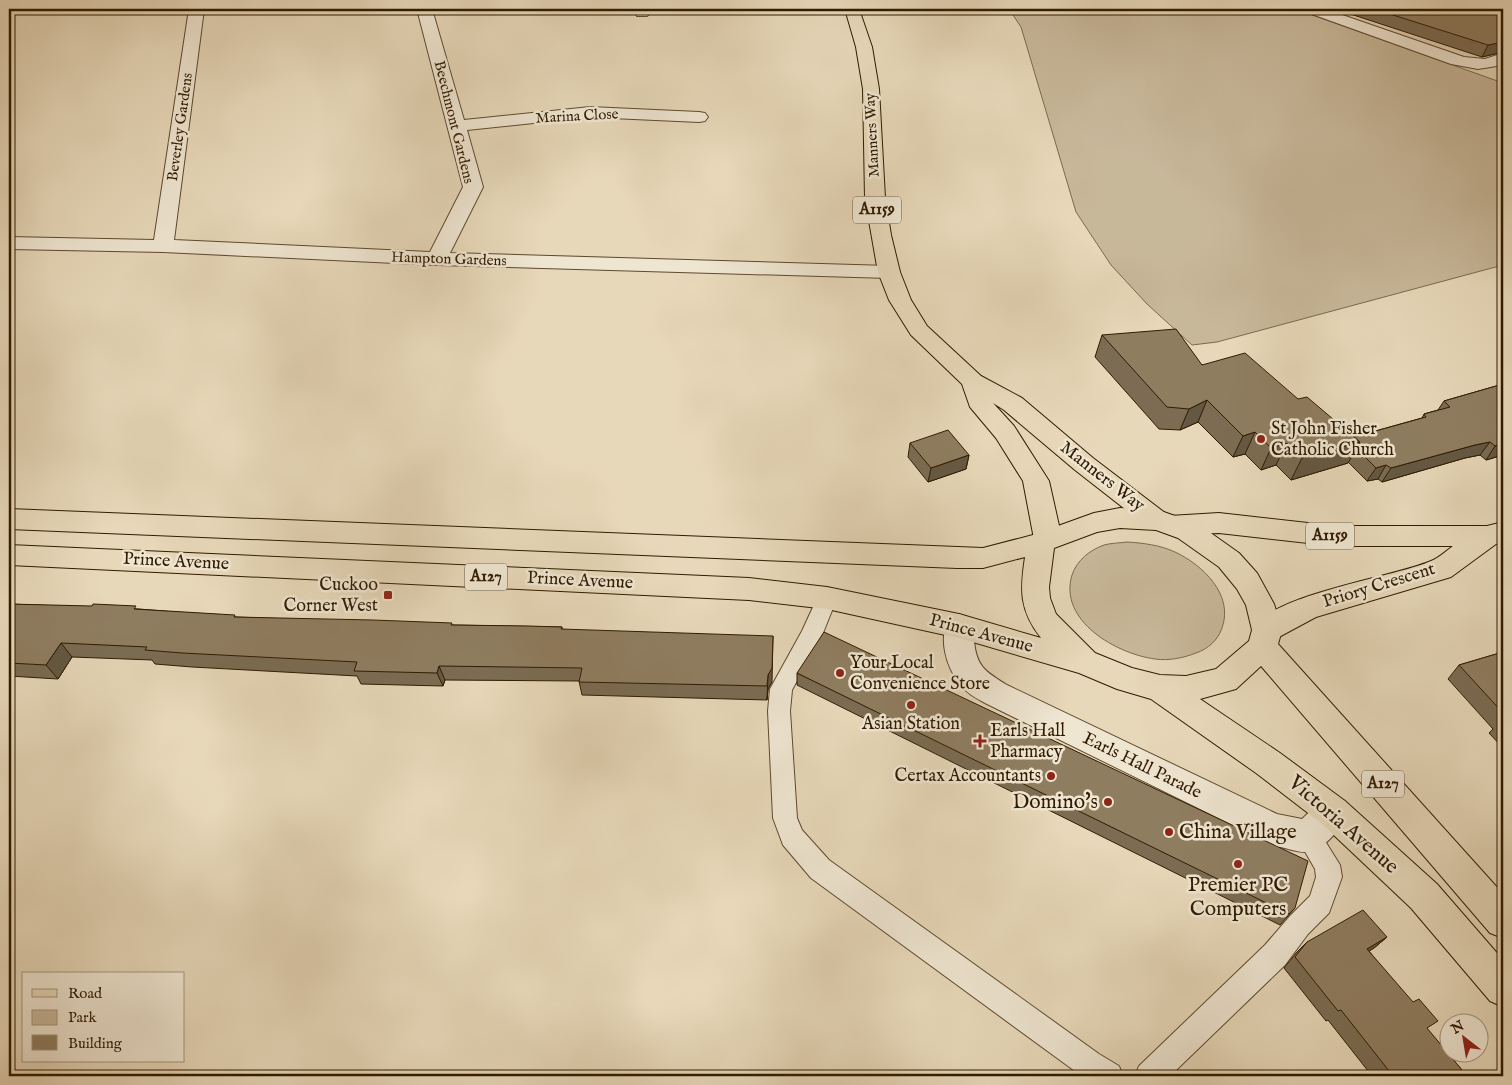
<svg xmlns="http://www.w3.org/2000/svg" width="1512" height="1085" font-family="'IM FELL English',serif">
<rect width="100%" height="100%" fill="#e7d8b9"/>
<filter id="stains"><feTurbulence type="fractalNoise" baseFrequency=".004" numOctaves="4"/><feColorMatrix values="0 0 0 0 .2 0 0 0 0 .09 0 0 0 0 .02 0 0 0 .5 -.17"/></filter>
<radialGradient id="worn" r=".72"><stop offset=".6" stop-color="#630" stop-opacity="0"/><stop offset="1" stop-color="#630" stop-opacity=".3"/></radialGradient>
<!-- green -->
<path fill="#c8b89a" stroke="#7c6a4d" d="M1009 9H1296L1503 83V265L1217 342 1192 345 1147 304 1111 265 1076 212 1021 27Z
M1127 542C1143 543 1160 545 1175 552 1203 565 1234 595 1222 628 1218 640 1208 649 1196 653 1183 658 1169 661 1155 659 1117 654 1058 621 1072 575 1077 560 1090 550 1104 545 1111 543 1120 543 1127 542Z"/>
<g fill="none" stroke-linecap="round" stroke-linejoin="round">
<defs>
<path id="lane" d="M827 590 834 592 837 598 823 633 792 690 790 711 797 818 802 830 829 860 1099 1054 1119 1066 1123 1076H1082L1079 1074 811 878 783 845 773 818 768 711 770 689 802 631 820 592Z
M1308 824 1317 828 1340 865 1342 877 1329 913 1308 934 1285 965 1170 1076H1135L1139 1066 1265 945 1290 916 1310 896 1316 877 1315 869 1296 836 1299 828Z"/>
<path id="street" d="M9 9H19L16 12 9 14Z
M189 9H204L174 240 430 252 463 187 417 9H432L464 120 590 107 699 112 705 113 708 117 705 121 699 122 590 117 467 130 483 187 450 253 889 266 896 268 900 272 896 276 889 278 437 265 163 252 9 249V237L154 240Z
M633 9H647L650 13 647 16H637Z
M1303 9H1325L1464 57 1485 59 1503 53V65L1478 69 1451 64 1306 12Z
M959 614 969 618C974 626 974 631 974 640 976 667 986 672 1007 685L1277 814 1302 819 1321 801 1333 797 1345 801 1350 812C1344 825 1323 851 1308 852 1298 853 1283 847 1273 845L985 703C976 698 966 693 960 684 946 667 938 638 949 618Z"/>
<path id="primary" d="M845 9H859L872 47 879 89 885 198 891 235 900 272 911 300 927 326 981 376 1022 398 1093 458 1169 516 1219 513 1335 526H1487L1503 522V542L1496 544 1451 577 1316 617 1277 638 1267 642 1257 638 1252 630C1271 594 1392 578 1431 561 1439 558 1446 551 1453 546H1335L1219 533 1173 535 1163 532 1162 529 1158 530 1148 527 1075 470 1004 410 993 403 1014 426 1049 481 1062 539 1058 546 1048 549 1038 546 1034 539 1023 481 996 438 970 407 962 384 911 335 889 300 878 272 865 198 863 89 856 47Z"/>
<path id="highway" d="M1120 508 1158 510 1198 524 1239 553 1257 573 1274 604 1282 630 1278 644 1503 894V938L1490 933 1261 666 1236 689 1200 699 1280 753 1345 801 1437 884 1503 960V1007L1490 1001 1411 908 1321 823 1256 773 1151 699 1117 689 1079 673 959 638 827 609 749 600 9 565V545L749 578 827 587 959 614 1041 638C1019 610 1020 590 1025 557L983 568H957L9 529V509L983 548 1033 535 1094 513ZM1120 528 1156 530 1178 538 1219 567 1237 589 1246 605 1252 630 1249 641 1216 669 1186 676 1160 675 1132 668 1095 653 1056 614 1050 598 1049 587 1054 548 1097 532Z"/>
</defs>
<!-- lane casing -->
<use href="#lane" stroke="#5e4a2e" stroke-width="2"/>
<!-- street casing -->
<use href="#street" stroke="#5e4a2e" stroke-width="2"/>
<!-- primary casing -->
<use href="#primary" stroke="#301b00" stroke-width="2"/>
<!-- highway casing -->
<use href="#highway" stroke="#301b00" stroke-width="2"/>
<!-- lane -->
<use href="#lane" fill="#efe6d2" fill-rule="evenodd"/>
<!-- street -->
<use href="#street" fill="#efe6d2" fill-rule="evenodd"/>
<!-- primary -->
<use href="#primary" fill="#e7d8b9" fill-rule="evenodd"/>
<!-- highway -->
<use href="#highway" fill="#e7d8b9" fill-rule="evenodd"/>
</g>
<!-- wall -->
<path fill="#7b6c53" stroke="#301b00" d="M1335 9H1503V52L1482 57Z
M1102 335 1202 365 1298 399 1354 437 1422 418 1424 414 1438 410 1444 401 1503 384V455L1486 460 1480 455 1465 458 1382 482 1378 479 1367 481 1348 462V463L1291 480 1276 465 1261 470 1245 454 1233 457 1198 422 1180 430 1159 429 1095 357Z
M910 443 969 455 966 469 928 482 908 457Z
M9 604 139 609 236 617 453 625 562 627V629L772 682 768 689 767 700 582 695 579 681 445 680 443 686 361 684 357 676 192 667 155 664 152 660 72 657 58 679 9 676Z
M1503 652V748L1489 733 1493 729 1448 679 1459 665Z
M797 673 1295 908 1280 925 797 685Z
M1387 937 1374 948 1369 951 1427 1029 1467 1076H1372L1328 1020 1326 1021 1284 968 1296 953 1307 942Z"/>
<!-- shaded-wall -->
<path fill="#645843" stroke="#301b00" d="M1503 42V52L1482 57 1488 45Z
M1207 400 1198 422 1180 430 1189 409Z
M1255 432 1245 454 1233 457 1243 436Z
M1360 442 1348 463 1291 480 1302 458Z
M1490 442 1480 455 1465 458 1382 482 1391 468 1475 445Z
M1287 443 1276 465 1261 470 1271 448Z
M1503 444V455L1486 460 1495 446Z
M969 455 966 469 928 482 931 468Z
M1386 465 1378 479 1367 481 1376 468Z
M773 636 772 682 768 689 767 700 768 675Z
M61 643 72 657 58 679 46 665Z
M439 666 445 680 443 686 437 673Z
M1387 937 1374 948 1355 960 1367 949Z"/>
<!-- building -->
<path fill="#8f7d60" stroke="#301b00" d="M1374 9H1503V42L1488 45Z
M1176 329 1202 365 1245 353 1298 399 1307 397 1360 442 1302 458 1287 443 1271 448 1255 432 1243 436 1207 400 1189 409 1167 407 1102 335Z
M1503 384V444L1495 446 1490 442 1475 445 1391 468 1386 465 1376 468 1356 448 1360 442 1354 437 1426 417 1424 414 1450 407 1444 401Z
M948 430 969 455 931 468 910 443Z
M9 604 92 606 93 604 136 606 134 609 235 615 234 617 373 620 452 623 451 625 528 626 562 627 561 629 773 636 772 668 768 675 767 686 579 682 582 668 439 666 437 673 354 671 357 662 182 653 145 650 147 647 61 643 46 665 9 663Z
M824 632 1308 861 1295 908 1289 914 797 673Z
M1503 652V713L1459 665Z
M1363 910 1387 937 1367 949 1413 1002 1419 999 1438 1021 1427 1028 1467 1076H1393L1341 1010 1338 1011 1295 957 1307 942Z"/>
<!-- markers -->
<g fill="#8f2418" stroke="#efe6d2" stroke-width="2">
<circle cx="1261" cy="439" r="5"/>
<rect x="383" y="590" width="10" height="10" rx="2.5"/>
<circle cx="840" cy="673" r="5"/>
<circle cx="911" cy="705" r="5"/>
<path d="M977.5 733.5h5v5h5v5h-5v5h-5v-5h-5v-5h5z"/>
<circle cx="1051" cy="776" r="5"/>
<circle cx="1108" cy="802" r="5"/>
<circle cx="1169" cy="832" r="5"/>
<circle cx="1238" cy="864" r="5"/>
</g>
<g text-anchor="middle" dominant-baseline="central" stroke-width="5" stroke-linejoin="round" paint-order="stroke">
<!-- far-street labels -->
<g font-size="15" fill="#301b00" stroke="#efe6d2">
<text transform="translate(577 116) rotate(-3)">Marina Close</text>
<text transform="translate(454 122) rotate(76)">Beechmont Gardens</text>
<text transform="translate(180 127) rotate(-82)">Beverley Gardens</text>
<text transform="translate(872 135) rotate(-93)">Manners Way</text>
<text transform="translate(449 259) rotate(2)">Hampton Gardens</text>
</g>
<!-- shield labels -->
<g fill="#efe6d2" stroke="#69583f" stroke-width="1">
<rect x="853" y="196.5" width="48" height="27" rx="4"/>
<rect x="1306" y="522.5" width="48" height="27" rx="4"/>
<rect x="465" y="563.5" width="42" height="27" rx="4"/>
<rect x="1362" y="770.5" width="42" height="27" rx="4"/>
</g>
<g font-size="16" font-weight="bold" fill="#301b00">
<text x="877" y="210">A1159</text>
<text x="1330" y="536">A1159</text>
<text x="486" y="577">A127</text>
<text x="1383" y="784">A127</text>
</g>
<!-- poi labels -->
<g font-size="18" fill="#301b00" stroke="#efe6d2" text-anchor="start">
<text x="1271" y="429">St John Fisher<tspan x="1271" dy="21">Catholic Church</tspan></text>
<text x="378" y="585" text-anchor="end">Cuckoo<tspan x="378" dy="21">Corner West</tspan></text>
<text x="850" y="663">Your Local<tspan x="850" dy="21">Convenience Store</tspan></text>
<text x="911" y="724" text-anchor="middle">Asian Station</text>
<text x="990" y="731">Earls Hall<tspan x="990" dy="21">Pharmacy</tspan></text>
<text x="1041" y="776" text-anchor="end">Certax Accountants</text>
</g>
<!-- street labels -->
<g font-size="18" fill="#301b00" stroke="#efe6d2">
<text transform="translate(1102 477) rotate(38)">Manners Way</text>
<text transform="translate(176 562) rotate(3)">Prince Avenue</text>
<text transform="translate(580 581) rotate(3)">Prince Avenue</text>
<text transform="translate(1379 586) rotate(-17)">Priory Crescent</text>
<text transform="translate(981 634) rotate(15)">Prince Avenue</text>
<text transform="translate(1142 766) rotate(26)">Earls Hall Parade</text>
</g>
<!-- near-poi labels -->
<g font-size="21" fill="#301b00" stroke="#efe6d2" text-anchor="end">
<text x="1098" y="802">Domino's</text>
<text x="1179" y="832" text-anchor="start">China Village</text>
<text x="1238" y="885" text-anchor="middle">Premier PC<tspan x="1238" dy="24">Computers</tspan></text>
</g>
<!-- near-street labels -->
<g font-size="21" fill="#301b00" stroke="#efe6d2">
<text transform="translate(1343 825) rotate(41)">Victoria Avenue</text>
</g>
</g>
<!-- margin -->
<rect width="1512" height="1085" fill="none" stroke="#e7d8b9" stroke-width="30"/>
<rect x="10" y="10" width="1492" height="1065" fill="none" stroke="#301b00" stroke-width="2.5"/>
<rect x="15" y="15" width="1482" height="1055" fill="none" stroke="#301b00"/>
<!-- legend -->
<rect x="22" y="972" width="162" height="90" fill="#efe6d2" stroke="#a3957e"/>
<rect x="32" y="989" width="25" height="8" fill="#e7d8b9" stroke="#a3957e"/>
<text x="68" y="998" font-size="15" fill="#301b00">Road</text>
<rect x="32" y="1010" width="25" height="15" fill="#c8b89a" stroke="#a3957e"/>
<text x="68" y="1022" font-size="15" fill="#301b00">Park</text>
<rect x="32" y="1035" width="25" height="15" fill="#8f7d60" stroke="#a3957e"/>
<text x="68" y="1048" font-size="15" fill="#301b00">Building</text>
<!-- north arrow -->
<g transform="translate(1464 1038) rotate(329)"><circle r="24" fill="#efe6d2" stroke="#a3957e"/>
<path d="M0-4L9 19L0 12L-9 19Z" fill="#8f2418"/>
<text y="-8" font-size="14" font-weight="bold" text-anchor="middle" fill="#301b00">N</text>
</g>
<rect width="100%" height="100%" filter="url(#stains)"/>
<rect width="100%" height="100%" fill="url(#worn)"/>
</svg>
